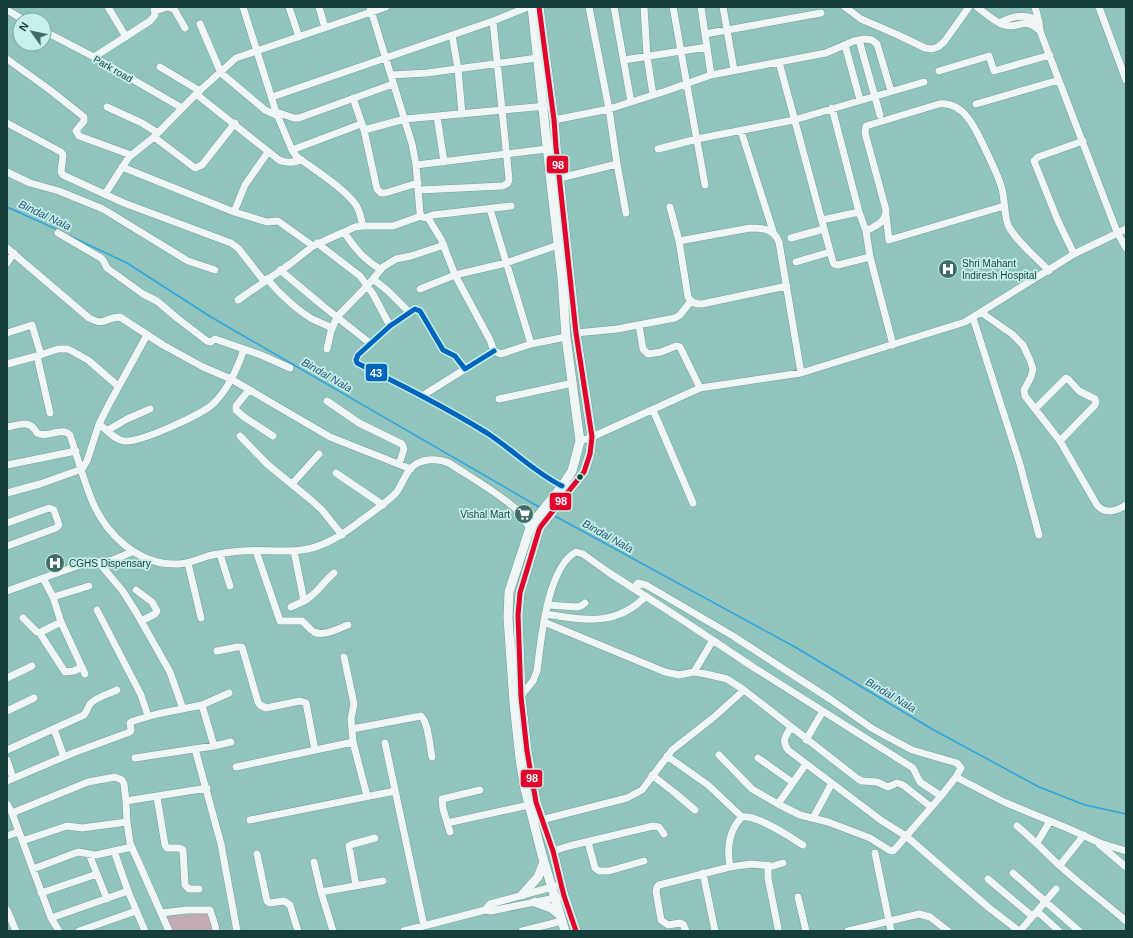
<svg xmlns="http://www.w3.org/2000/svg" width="1133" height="938" font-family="Arial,sans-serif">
<rect width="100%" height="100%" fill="#92c4be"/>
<!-- green -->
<path fill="#c3abb4" d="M208 913 213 930 171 931 165 917Z"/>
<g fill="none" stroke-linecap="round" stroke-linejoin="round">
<!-- stream -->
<path stroke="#2ca3dd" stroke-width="1.5" d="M7 207 58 230
M70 236 127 263 211 317 539 507
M553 515 795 647 932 729 1039 787 1085 805 1126 814"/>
<defs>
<path id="minor" d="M108 7 126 37
M243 7 276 112 292 150 296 156C313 169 344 188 356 205 360 211 361 219 363 226
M289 7 299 37
M319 7 325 28
M370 7 412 144 416 165 420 213 422 217 428 218 441 239 455 275 490 340 494 351 501 354 531 344 566 337
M589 7 609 109 617 164 626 213
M614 7 631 102
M644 7 647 56 653 95
M673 7 705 185
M701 7 711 75
M723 7 734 70
M845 7 861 19 898 35 925 48 932 49 938 47 944 42 969 7
M977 7C985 13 995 22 1004 25 1020 30 1022 15 1040 31
M1035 7 1039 22 1040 31 1117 232 1126 248
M1099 7 1126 80
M7 10 24 20
M155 11 167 7 174 9 185 28
M999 23C1012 16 1027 13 1039 22
M200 24 221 73 265 110 278 116
M44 31 94 57 182 108
M705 34 821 13
M452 35 458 69 462 114
M859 40 880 115
M845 45 860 100
M94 57 150 21 155 15 154 7
M7 59 50 90 84 117V121L76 131 79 136 131 155
M624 60 707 47
M779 62 833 262 834 264 838 265 870 257
M160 67 200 91
M939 71 989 56 994 71 1050 55
M391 75 427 73 537 58
M196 94 279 160C287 164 294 162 302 160
M272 97 493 21 528 7
M353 98 364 130 377 189 381 193H385L418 183
M976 104 1059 80
M107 107 142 123 158 133
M832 108 859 212 866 231 870 257 893 345
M276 112 294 118H299L393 84
M437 116 444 162
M554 120 609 109 666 91 711 75 826 53 854 41 864 39 872 40 877 44 891 91
M7 123 61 152 63 155 61 172 63 175 124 203 231 243 238 248 264 281
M364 130 405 119 547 106
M741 131 773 231
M154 137 195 168 202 165 235 123
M658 149 697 139 794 120 924 82
M292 150 361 124
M416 165 547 149
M122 167 234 212 267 222 278 221 313 246 290 264 238 300
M7 172 30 183 59 191 103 209 188 261 215 270
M560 178 617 164
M419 190 503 186 508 183 509 179 493 21
M105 194 129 157 154 137 196 94 236 58 386 7
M670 207 679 241 688 297C692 303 695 304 702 304L787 286
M490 209 531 344
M234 212 245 185 268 152
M886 215 889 240 1004 206
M427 217 433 215 511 206
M822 220 859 212
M866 231C876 226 886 222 886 210L865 133 866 126 939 104C967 101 978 135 988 155 993 166 999 177 1002 189 1005 201 1004 214 1008 225 1014 239 1038 259 1049 271
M344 232C354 247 364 260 380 269
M58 233 101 258 103 260 107 268 143 294 157 301 177 318 207 341 211 342 215 339 261 355 290 368
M791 238 824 229
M679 241 750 228C764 228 774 229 779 242L801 373
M317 243 360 276 373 294 390 326
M313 246 355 227 363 226H393L421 216
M7 248 89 318C106 327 105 317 120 317L163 345 203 367 231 379 330 437 411 469
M1074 254 1058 221 1034 161 1038 157 1083 141
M796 262 830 252
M7 263 14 253
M280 270 323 306 371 344
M267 279C280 294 294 308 312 319 319 322 326 325 332 328
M373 279 388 291 409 312
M420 289 455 275 506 263 558 245
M982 313 1012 334 1023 345 1030 360 1033 369 1031 377 1024 390 1025 396 1060 441 1097 505C1106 515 1116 511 1126 505
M973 318 1019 461 1039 535
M639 325 643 349 648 354 661 352 676 346 680 347 700 388
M7 333 32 325 41 355
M576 333 617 329 675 318 680 315 691 301
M327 349 331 331 337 317 368 285 383 267 396 259 411 256 444 245
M494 351 465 369 455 356 443 350 420 311 415 309 390 326 358 355 356 360 357 363C401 385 445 407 487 433 513 450 534 472 562 486
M37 356 50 413
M7 364 37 356 58 349H68L88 360 118 386
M249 390 236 406V410L244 417 273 436
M422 396 465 369
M499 399 573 383
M327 401 359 423 402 444 404 449 399 464
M1035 409 1066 378 1069 380 1079 391 1095 399 1096 402 1095 405 1060 441
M653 410 693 503
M99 424C107 430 115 440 124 441 140 443 203 414 214 403 228 389 238 367 244 349
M7 427C20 425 30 419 37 433 47 439 62 426 70 435 77 456 83 478 91 498 105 534 138 566 179 564 190 563 199 559 208 556 216 554 224 553 232 552 255 548 279 553 302 550 325 547 345 533 363 519 374 511 386 503 396 493 402 485 405 474 412 467 422 458 438 458 449 463 470 477 497 492 516 509 523 516 525 526 535 529
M108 430 127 419 150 409
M240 436 267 464 311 500 322 510 342 535
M580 441 592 437 700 388 801 373 965 322 1074 254 1126 229
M7 465 76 451
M336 473 383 505
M292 484 319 454
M7 493 40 484 82 469 87 461 99 424 108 406 147 335
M7 523 49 508 54 510 59 525 56 528 7 546
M256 551 280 621H302C307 625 310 630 314 632 324 637 339 628 348 625
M220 554 230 586
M99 563 122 590 136 612 170 672 183 709
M188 563 201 618
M43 578 53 597 61 622 85 674
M634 588 638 583 646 585 733 636 830 699 873 729 912 750 957 763 961 768 956 777
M136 590 152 602 157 611 155 614 141 621
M7 591 85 563 110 561 132 552
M53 597 89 586
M304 601C316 595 323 582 334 573
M547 605 577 607 581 606 585 603
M291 607 304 601 294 551
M97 610 141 695 148 716
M545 614C584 620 616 627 646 596
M23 618 37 632 41 633
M61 622 43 631 41 633V635L65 672 74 671 82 667
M544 622 665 672 679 675 694 672 706 674 727 679 744 690 858 779 862 781 877 782 888 787 897 783 903 785 931 807
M217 651 237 647H242L258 702 260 705 266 708 300 701 306 703 315 750
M344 657 354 704 351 719 353 742 367 796
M694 672 713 640
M7 678 32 666
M519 698 533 681 537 671C541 641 547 567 576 552L583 554 608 572 681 619 753 667 913 768 920 782 941 796
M202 705 214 746
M7 711 34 698
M791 727C786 736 781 740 788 750L882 821 906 836 988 907 1019 931
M54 729 64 757
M352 729 421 716C428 721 430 748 432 757
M806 740 823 711
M385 743 424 926
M195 749 221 844 237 931
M7 750 84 715C87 712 88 707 90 704 96 697 109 694 117 690
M719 755 752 789 778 804 800 815 828 822 870 838 889 850 893 851 896 848 941 796 956 777 1004 802 1067 828 1100 843 1126 851
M667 756 708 785 742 817
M135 758 214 746 231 742
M758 758 792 782
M7 760 13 778
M236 767 353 742
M652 775 675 793 695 810
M7 781 73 753 130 732 131 730 130 723 133 721 157 714 202 705 229 693
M157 797 165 845 167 848H179L183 850 185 885 189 889H199
M126 801 207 788
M7 804 12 813 51 918 59 931
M778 804 806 764
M12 813 88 782 115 777 122 780 124 784 126 801 127 822 130 843 169 931
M813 818 832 783
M250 820 395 791
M541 820 627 798 642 790 672 750 714 717 744 690
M447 823 529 805
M1017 826C1033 839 1045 852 1060 866 1081 885 1104 902 1126 921
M450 832 443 809 442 799 480 790
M7 836 18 832
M22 841 67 826 82 828 127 822
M588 842 595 868 599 871H609L644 861
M1037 843 1050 821
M1099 844 1126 867
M114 851 128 891 145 931
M553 851 569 846 653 826 659 827 664 834
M875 853 891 931
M89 854 107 899
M257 854 267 901 270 903 284 901 290 905 298 931
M314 862 321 892 333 931
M768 865V878L778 928
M1060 865 1084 835
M730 867C727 850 728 831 742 817 756 814 790 837 803 845
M33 869 78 852 96 855 132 847
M703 873 715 931
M1013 873 1079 931
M988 879 1032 916
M356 886 349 846 353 844 375 838
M321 892 383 881
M41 893 97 874
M798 897 806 931
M7 910 16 931
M485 910 490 904 556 886
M1037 911 1059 931
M161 913 187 910H210L215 925 216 931
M51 918 128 891
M79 931 136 911
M404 931 485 910 491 911 560 897
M522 931 562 921
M686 931 683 924 680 923 668 925 661 920 656 891 657 887 659 885 730 867 751 864 773 866 783 863
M848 931 919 914 930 917 948 931
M1020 931 1056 889"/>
<path id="major" d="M532 7 551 183 562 278 566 337 580 441 572 471 562 486 534 521 530 528 509 592 508 618 514 703 520 759 525 789 542 855 565 931
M539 7 554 120 556 147 576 333 592 437 590 454 584 472 541 526 539 530 520 593 518 615 521 697 527 751 536 802 553 851 564 896 576 931
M522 895 538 877 544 862
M535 902 551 908 560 915"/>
</defs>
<!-- minor casing -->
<use href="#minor" stroke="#749d98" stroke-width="8"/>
<!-- major casing -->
<use href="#major" stroke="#749d98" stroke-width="10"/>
<!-- minor -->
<use href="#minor" stroke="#eff6f5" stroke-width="7"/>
<!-- major -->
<use href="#major" stroke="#eff6f5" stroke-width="9"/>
<defs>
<path id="bus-1" d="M539 7 554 120 556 147 576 333 592 437 590 454 584 472 541 526 539 530 520 593 518 615 521 697 527 751 536 802 553 851 564 896 576 931"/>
<path id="bus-2" d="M494 351 465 369 455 356 443 350 420 311 415 309 390 326 358 355 356 360 357 363C401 385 445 407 487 433 513 450 534 472 562 486"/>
</defs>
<!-- bus-1 casing -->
<use href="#bus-1" stroke="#c5f1ea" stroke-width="8"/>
<!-- bus-2 casing -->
<use href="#bus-2" stroke="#c5f1ea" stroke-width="8"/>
<!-- bus-1 -->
<use href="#bus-1" stroke="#e4002b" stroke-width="5"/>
<!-- bus-2 -->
<use href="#bus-2" stroke="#0065bd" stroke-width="5"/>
</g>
<!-- icons -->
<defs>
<symbol id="hospital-disc" viewBox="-11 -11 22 22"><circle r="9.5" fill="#416d68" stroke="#c5f1ea"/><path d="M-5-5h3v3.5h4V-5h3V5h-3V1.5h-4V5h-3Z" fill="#fff"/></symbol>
<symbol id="supermarket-disc" viewBox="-11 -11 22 22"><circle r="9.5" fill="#416d68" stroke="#c5f1ea"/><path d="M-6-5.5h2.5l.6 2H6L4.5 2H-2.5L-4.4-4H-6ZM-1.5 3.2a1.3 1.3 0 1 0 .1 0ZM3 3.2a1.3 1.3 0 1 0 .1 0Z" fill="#fff"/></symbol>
</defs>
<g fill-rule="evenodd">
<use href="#hospital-disc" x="937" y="258" width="22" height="22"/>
<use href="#supermarket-disc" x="513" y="503" width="22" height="22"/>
<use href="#hospital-disc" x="44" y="552" width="22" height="22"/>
</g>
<!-- markers -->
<circle fill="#163e3a" stroke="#c5f1ea" stroke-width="1.5" cx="580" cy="477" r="3.5"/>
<g text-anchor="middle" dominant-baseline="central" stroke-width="3.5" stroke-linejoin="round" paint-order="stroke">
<!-- street labels -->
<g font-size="10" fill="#163e3a" stroke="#c5f1ea">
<text transform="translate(113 69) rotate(30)">Park road</text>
</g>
<!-- poi labels -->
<g font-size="10" fill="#163e3a" stroke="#c5f1ea" text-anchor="start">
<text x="962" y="263">Shri Mahant<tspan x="962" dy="12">Indiresh Hospital</tspan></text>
<text x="510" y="514" text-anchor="end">Vishal Mart</text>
<text x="69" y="563">CGHS Dispensary</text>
</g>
<!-- water labels -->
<g font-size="11" font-style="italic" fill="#29567a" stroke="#c5f1ea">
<text transform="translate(45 215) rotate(25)">Bindal Nala</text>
<text transform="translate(327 375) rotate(30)">Bindal Nala</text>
<text transform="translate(608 536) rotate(29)">Bindal Nala</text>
<text transform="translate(891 695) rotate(31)">Bindal Nala</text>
</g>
</g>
<g stroke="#c5f1ea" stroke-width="1.5">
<rect x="546" y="155" width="23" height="19" rx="4" fill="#e4002b"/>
<rect x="365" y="363" width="23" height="19" rx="4" fill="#0065bd"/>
<rect x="549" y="492" width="23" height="19" rx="4" fill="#e4002b"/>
<rect x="520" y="769" width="23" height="19" rx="4" fill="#e4002b"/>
</g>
<g font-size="11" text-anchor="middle" font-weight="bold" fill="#fff">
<text x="558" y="169">98</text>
<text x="376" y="377">43</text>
<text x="561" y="505">98</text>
<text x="532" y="782">98</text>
</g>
<!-- border -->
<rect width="1133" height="938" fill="none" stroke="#163e3a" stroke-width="16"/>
<!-- north arrow -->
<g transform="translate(32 32) rotate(303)"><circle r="19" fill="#c5f1ea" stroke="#7fa9a4"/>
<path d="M0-3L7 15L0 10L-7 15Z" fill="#416d68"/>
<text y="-6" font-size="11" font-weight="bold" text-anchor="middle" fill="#163e3a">N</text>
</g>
</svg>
